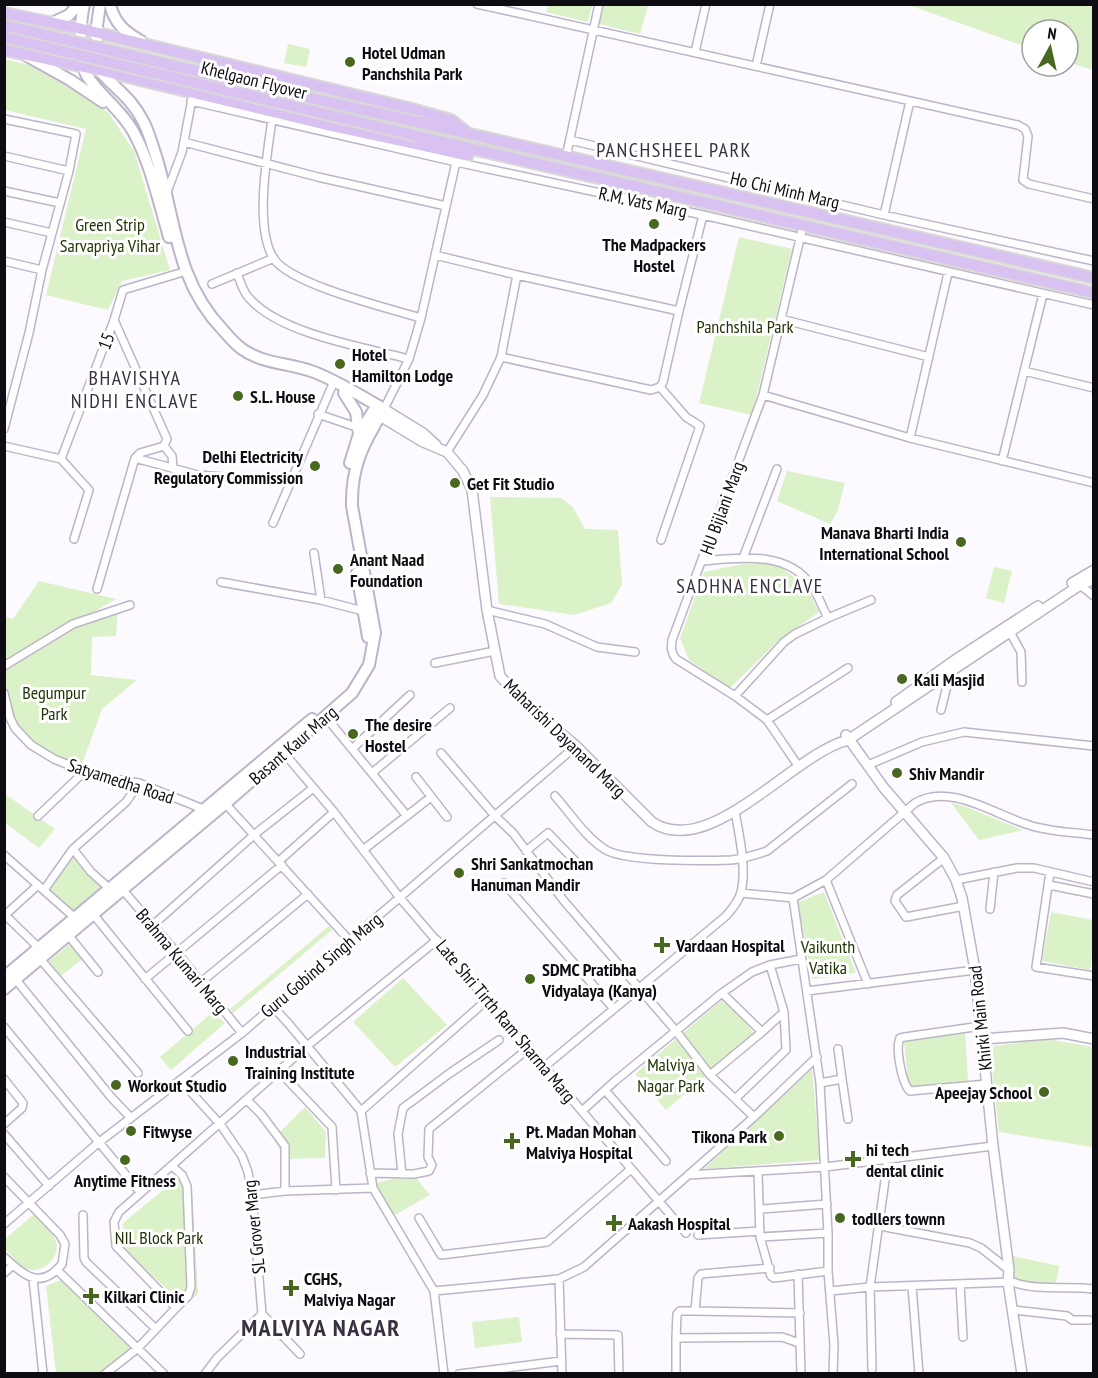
<svg xmlns="http://www.w3.org/2000/svg" width="1098" height="1378" font-family="'PT Sans Narrow',sans-serif">
<rect width="100%" height="100%" fill="#fcfafe"/>
<!-- green -->
<path fill="#dbf1c7" d="M548 5V4L592 5 588 22 546 12Z
M603 5H648L640 34 599 24Z
M909 5H1093L1092 70 1068 62V30H1032V49Z
M288 44 310 49 306 67 284 63Z
M4 59 29 65 95 102 108 112 134 151 170 270 122 281 108 310 46 295 86 129 5 110Z
M739 237 792 249 752 415 699 403Z
M787 471 845 483 837 512 830 524 777 501Z
M490 497 561 498 573 507 585 529 618 530 622 585 611 603 574 615 499 604Z
M776 563 807 588 819 612 777 642 730 688 689 660 680 638 704 572 743 564Z
M994 567 1012 571 1004 603 986 598Z
M39 581 116 599 89 615 118 606 116 636 92 637 91 675 137 680 102 709 82 764 96 776C75 766 52 758 33 746 0 723 5 655 4 616L13 619Z
M5 794 55 829 39 848 5 823Z
M951 803 964 806 1023 830 979 840Z
M73 849 107 891 75 918 44 890Z
M824 892 856 973 812 979 798 902Z
M1051 912 1093 920V949L1090 970 1042 961Z
M329 926 332 930 233 1013 230 1009Z
M71 943 84 958 61 976 49 961Z
M403 978 447 1025 395 1067 353 1022Z
M724 998 755 1034 666 1110 635 1074Z
M213 1012 225 1023 171 1070 160 1057Z
M965 1032 968 1081 909 1090 904 1041Z
M1047 1039 1093 1047V1147L999 1132 990 1052 994 1046Z
M812 1069 820 1160 704 1169Z
M305 1107 326 1132 325 1158 284 1159 274 1138Z
M413 1174 430 1195 393 1216 376 1183Z
M179 1177 192 1189 198 1294 185 1305 124 1251 123 1223Z
M34 1214C40 1221 48 1228 53 1235 67 1255 40 1280 21 1266 15 1261 10 1253 4 1248L5 1239Z
M1013 1256 1059 1266 1056 1284 1035 1286 1015 1281Z
M61 1280 139 1351 112 1373H56L46 1286Z
M519 1317 522 1342 475 1348 472 1322Z"/>
<g fill="none" stroke-linecap="round" stroke-linejoin="round">
<defs>
<path id="minor" d="M477 4 1018 125 1025 129 1028 136 1023 180 1029 184 1094 199
M695 52 706 4
M756 66 770 4
M191 101 456 162 703 215 1094 305
M4 119 76 134 69 171 42 270 29 333 4 429
M272 120C267 155 254 229 274 259 292 285 388 308 421 318
M570 140 884 215 1094 261
M184 142 318 177 446 206
M4 156 69 171
M566 157 599 4
M4 191 60 203
M167 192 182 152 192 99
M884 215 910 101
M4 222 52 233
M435 255 517 275
M4 261 42 270
M237 273C240 281 243 292 249 298 280 334 364 347 409 359
M212 284 274 258
M781 319 929 357
M501 357 651 390 660 387 663 382 679 311
M1024 371 1094 388
M660 387 686 417 700 426 661 540
M763 395 910 438 1094 483
M384 409 409 359 421 318 456 162
M318 414 359 428
M910 438 948 273
M4 446 61 459 114 320 123 290 180 273
M164 446 172 456 173 468
M447 452 483 395 501 357 517 275 679 311 703 215
M135 458 198 475 248 479 292 478
M61 459 89 490 74 539
M1002 461 1043 294
M273 523 332 386
M314 553 321 600
M743 558 777 469
M702 561C738 558 787 550 811 585 818 594 822 607 828 618L871 600
M221 582 321 600 363 611
M1080 585 1094 596
M97 589 135 458 140 453 164 446 167 439 114 320
M487 610 545 624 597 647 635 652
M1010 632 1021 652 1022 682
M435 663 495 651
M4 666 73 624 130 605
M4 693 10 718 15 728 31 745 54 759 96 776 139 783 203 809 205 812
M735 696 784 642 795 634 828 618
M941 710 950 674
M325 716 407 816
M767 720 848 668
M352 749 410 695
M284 753 334 812 400 898 686 1233
M441 753 495 816 513 833 564 901 676 1031 710 1075 754 1117
M868 765 922 742 964 732 1094 746
M799 767 767 720 735 696 676 659C671 653 671 648 672 640L763 395 803 226
M372 773 450 708
M416 777 447 817
M555 796C570 813 586 838 606 850 627 862 705 861 731 860 743 859 755 855 767 851L852 784
M223 801 350 941
M38 816 84 772
M73 849 91 872 110 889
M363 850 431 797
M526 851 548 833 579 865
M4 855 75 918
M944 858 897 895 895 901 906 917 964 906
M279 861 334 812
M1050 872 1036 967 1094 976
M826 880 868 984
M956 880 1017 868H1034L1094 882
M504 883 614 1009
M1049 885 1094 894
M122 889 177 953 242 1033
M44 890 73 849 126 802 139 783
M741 893 793 898 826 880 915 803C950 782 995 815 1029 825 1050 832 1072 832 1094 835
M793 898 820 1083 828 1233V1271L834 1345 833 1374
M990 909 994 872
M93 914 188 1031
M5 915 39 948
M4 916 38 885
M153 925 255 834 312 789
M69 936 98 972
M41 960 138 1073
M145 979 282 865
M17 981 111 1097 130 1117
M200 983 308 894
M807 991 975 970
M272 1006 288 1023 361 1111 373 1188 434 1291 444 1374
M981 1026 905 1037 900 1038C895 1048 902 1084 910 1091L987 1084
M4 1027 140 1192
M762 1032 784 1012 770 965
M544 1067 726 916C732 909 739 901 741 892 747 868 739 835 735 811
M279 1071 332 1127 336 1190
M710 1075 762 1032 722 993
M4 1079 23 1103 22 1108 4 1124
M842 1079 848 1119
M180 1080 220 1124 242 1156 248 1172 252 1195 262 1314 217 1358 205 1374
M820 1083 842 1079 838 1049
M605 1090 666 1161
M735 1099 786 1050 784 1012
M247 1100 261 1114 285 1146V1191
M361 1111 488 999
M582 1111 615 1081 722 993 752 972 770 965 801 959
M4 1134 49 1186
M172 1166 182 1175 187 1186 191 1287 188 1296 176 1308
M758 1172 760 1237 771 1276 774 1278 828 1271
M370 1173 414 1174 429 1171 432 1165 428 1157 429 1129 529 1048
M402 1174 398 1134 403 1108 450 1073 499 1040
M688 1175 825 1167 993 1146
M4 1177 60 1235 65 1244 62 1264C40 1291 24 1275 4 1257
M252 1195 285 1191 373 1188
M761 1209 827 1204
M83 1215 84 1258 86 1262 156 1329
M419 1218 441 1255 547 1242 631 1169
M4 1224 98 1143 242 1033 576 746
M880 1226 970 1243 981 1248 1009 1270
M698 1235 760 1231
M760 1237 828 1233
M770 1268 701 1274 698 1278 695 1311 800 1313
M57 1270 164 1374
M4 1273 13 1265
M798 1274 801 1374
M33 1279 43 1374
M559 1279 562 1374
M960 1284 963 1337
M912 1286 919 1374
M434 1291 559 1279 584 1267 754 1117 817 1057
M830 1291 870 1287 1013 1282C1035 1291 1069 1286 1094 1289
M1013 1310 1067 1316 1072 1320H1089
M262 1314 300 1354
M560 1334 618 1335 619 1374
M676 1338 677 1314 680 1311H695
M872 1369 870 1287 888 1159
M105 1374 138 1348 176 1308 116 1246 114 1222 119 1212 307 1046 437 940
M459 1374 561 1361
M676 1374V1338L782 1337 799 1343"/>
<path id="tertiary" d="M384 409 423 433 436 445
M380 416 421 441 447 452 463 471 472 490 487 610 500 676 518 696 576 746 652 822C709 861 794 753 848 740L1080 585 1094 579
M1072 583 1094 570
M896 702 958 658 1038 606
M846 735 884 788 944 858 956 880 962 898 975 970 993 1146 1009 1270 1008 1282 1022 1374
M983 1039 1063 1033 1094 1039"/>
<path id="secondary" d="M84 4C80 25 76 64 90 80 104 99 123 112 134 133 151 165 159 203 169 237
M110 4C114 23 125 32 141 41
M52 23 69 15 79 4
M27 56 70 80 103 102
M344 393 356 412 359 434
M350 463 359 434 377 405
M357 573 368 637
M4 977 312 719
M4 989 226 803 352 693 369 665 375 633 352 506C351 465 364 443 384 409 360 396 337 380 311 371 288 363 263 364 242 349 235 344 229 337 223 330 173 278 176 215 154 150 151 141 148 130 143 121 131 97 115 89 99 70L96 33 100 4"/>
<path id="primary" d="M4 13 82 29 408 108 451 120 464 130
M4 50 99 70 327 125 468 155
M422 123 1094 278
M417 136 1094 293"/>
</defs>
<!-- minor casing -->
<use href="#minor" stroke="#bdb4c9" stroke-width="10"/>
<!-- tertiary casing -->
<use href="#tertiary" stroke="#bdb4c9" stroke-width="12"/>
<!-- secondary casing -->
<use href="#secondary" stroke="#bdb4c9" stroke-width="14"/>
<!-- primary casing -->
<use href="#primary" stroke="#d9d8d9" stroke-width="14"/>
<!-- minor -->
<use href="#minor" stroke="#fff" stroke-width="7"/>
<!-- tertiary -->
<use href="#tertiary" stroke="#fff" stroke-width="9"/>
<!-- secondary -->
<use href="#secondary" stroke="#fff" stroke-width="10"/>
<!-- primary -->
<use href="#primary" stroke="#d9c1f2" stroke-width="10"/>
<defs>
<path id="primary-bridge" d="M4 25 283 92 422 123
M4 37 417 136"/>
</defs>
<!-- primary-bridge casing -->
<use href="#primary-bridge" stroke="#d9d8d9" stroke-width="14" stroke-linecap="butt"/>
<!-- primary-bridge -->
<use href="#primary-bridge" stroke="#d9c1f2" stroke-width="10"/>
</g>
<!-- markers -->
<g fill="#48681f" stroke="#fff" stroke-width="2">
<circle cx="350" cy="62" r="6"/>
<circle cx="654" cy="224" r="6"/>
<circle cx="340" cy="364" r="6"/>
<circle cx="238" cy="396" r="6"/>
<circle cx="315" cy="466" r="6"/>
<circle cx="455" cy="483" r="6"/>
<circle cx="961" cy="542" r="6"/>
<circle cx="338" cy="569" r="6"/>
<circle cx="902" cy="679" r="6"/>
<circle cx="353" cy="734" r="6"/>
<circle cx="897" cy="773" r="6"/>
<circle cx="459" cy="873" r="6"/>
<path d="M659 936h6v6h6v6h-6v6h-6v-6h-6v-6h6z"/>
<circle cx="530" cy="979" r="6"/>
<circle cx="233" cy="1061" r="6"/>
<circle cx="116" cy="1085" r="6"/>
<circle cx="1044" cy="1092" r="6"/>
<circle cx="131" cy="1131" r="6"/>
<circle cx="779" cy="1136" r="6"/>
<path d="M509 1132h6v6h6v6h-6v6h-6v-6h-6v-6h6z"/>
<path d="M850 1150h6v6h6v6h-6v6h-6v-6h-6v-6h6z"/>
<circle cx="125" cy="1160" r="6"/>
<circle cx="840" cy="1218" r="6"/>
<path d="M611 1214h6v6h6v6h-6v6h-6v-6h-6v-6h6z"/>
<path d="M288 1279h6v6h6v6h-6v6h-6v-6h-6v-6h6z"/>
<path d="M88 1287h6v6h6v6h-6v6h-6v-6h-6v-6h6z"/>
</g>
<g text-anchor="middle" dominant-baseline="central" stroke-width="6" stroke-linejoin="round" paint-order="stroke">
<!-- poi labels -->
<g font-size="18" font-weight="bold" fill="#0f0b12" stroke="#fff" text-anchor="start">
<text x="362" y="52">Hotel Udman<tspan x="362" dy="21">Panchshila Park</tspan></text>
<text x="654" y="244" text-anchor="middle">The Madpackers<tspan x="654" dy="21">Hostel</tspan></text>
<text x="352" y="354">Hotel<tspan x="352" dy="21">Hamilton Lodge</tspan></text>
<text x="250" y="396">S.L. House</text>
<text x="303" y="456" text-anchor="end">Delhi Electricity<tspan x="303" dy="21">Regulatory Commission</tspan></text>
<text x="467" y="483">Get Fit Studio</text>
<text x="949" y="532" text-anchor="end">Manava Bharti India<tspan x="949" dy="21">International School</tspan></text>
<text x="350" y="559">Anant Naad<tspan x="350" dy="21">Foundation</tspan></text>
<text x="914" y="679">Kali Masjid</text>
<text x="365" y="724">The desire<tspan x="365" dy="21">Hostel</tspan></text>
<text x="909" y="773">Shiv Mandir</text>
<text x="471" y="863">Shri Sankatmochan<tspan x="471" dy="21">Hanuman Mandir</tspan></text>
<text x="676" y="945">Vardaan Hospital</text>
<text x="542" y="969">SDMC Pratibha<tspan x="542" dy="21">Vidyalaya (Kanya)</tspan></text>
<text x="245" y="1051">Industrial<tspan x="245" dy="21">Training Institute</tspan></text>
<text x="128" y="1085">Workout Studio</text>
<text x="1032" y="1092" text-anchor="end">Apeejay School</text>
<text x="143" y="1131">Fitwyse</text>
<text x="526" y="1131">Pt. Madan Mohan<tspan x="526" dy="21">Malviya Hospital</tspan></text>
<text x="767" y="1136" text-anchor="end">Tikona Park</text>
<text x="866" y="1149">hi tech<tspan x="866" dy="21">dental clinic</tspan></text>
<text x="125" y="1180" text-anchor="middle">Anytime Fitness</text>
<text x="852" y="1218">todllers townn</text>
<text x="628" y="1223">Aakash Hospital</text>
<text x="304" y="1278">CGHS,<tspan x="304" dy="21">Malviya Nagar</tspan></text>
<text x="104" y="1296">Kilkari Clinic</text>
</g>
<!-- street labels -->
<g font-size="18" fill="#0f0b12" stroke="#fff">
<text transform="translate(254 80) rotate(14)">Khelgaon Flyover</text>
<text transform="translate(785 190) rotate(13)">Ho Chi Minh Marg</text>
<text transform="translate(643 202) rotate(12)">R.M. Vats Marg</text>
<text transform="translate(106 341) rotate(-69)">15</text>
<text transform="translate(722 508) rotate(-70)">HU Bijlani Marg</text>
<text transform="translate(565 738) rotate(44)">Maharishi Dayanand Marg</text>
<text transform="translate(293 745) rotate(-41)">Basant Kaur Marg</text>
<text transform="translate(121 781) rotate(18)">Satyamedha Road</text>
<text transform="translate(182 961) rotate(50)">Brahma Kumari Marg</text>
<text transform="translate(321 965) rotate(-40)">Guru Gobind Singh Marg</text>
<text transform="translate(980 1018) rotate(-96)">Khirki Main Road</text>
<text transform="translate(506 1021) rotate(50)">Late Shri Tirth Ram Sharma Marg</text>
<text transform="translate(254 1227) rotate(-96)">SL Grover Marg</text>
</g>
<!-- park labels -->
<g font-size="18" fill="#213505" stroke="#fff">
<text x="110" y="224">Green Strip<tspan x="110" dy="21">Sarvapriya Vihar</tspan></text>
<text x="745" y="326">Panchshila Park</text>
<text x="54" y="692">Begumpur<tspan x="54" dy="21">Park</tspan></text>
<text x="828" y="946">Vaikunth<tspan x="828" dy="21">Vatika</tspan></text>
<text x="671" y="1064">Malviya<tspan x="671" dy="21">Nagar Park</tspan></text>
<text x="159" y="1237">NIL Block Park</text>
</g>
<!-- neighbourhood labels -->
<g font-size="20" letter-spacing="1.5" fill="#393142" stroke="#fff">
<text x="674" y="150">PANCHSHEEL PARK</text>
<text x="135" y="378">BHAVISHYA<tspan x="135" dy="23">NIDHI ENCLAVE</tspan></text>
<text x="750" y="586">SADHNA ENCLAVE</text>
</g>
<!-- district labels -->
<g font-size="24" font-weight="bold" letter-spacing="1.5" fill="#393142" stroke="#fff">
<text x="321" y="1327">MALVIYA NAGAR</text>
</g>
</g>
<!-- border -->
<rect width="1098" height="1378" fill="none" stroke="#0f0b12" stroke-width="12"/>
<!-- north arrow -->
<g transform="translate(1050 48) rotate(8)"><circle r="28" fill="#ffffff" stroke="#9f9da0" stroke-width="1.5"/>
<path d="M0-4.5L10 22L0 15L-10 22Z" fill="#48681f"/>
<text y="-9" font-size="16" font-weight="bold" text-anchor="middle" fill="#0f0b12">N</text>
</g>
</svg>
